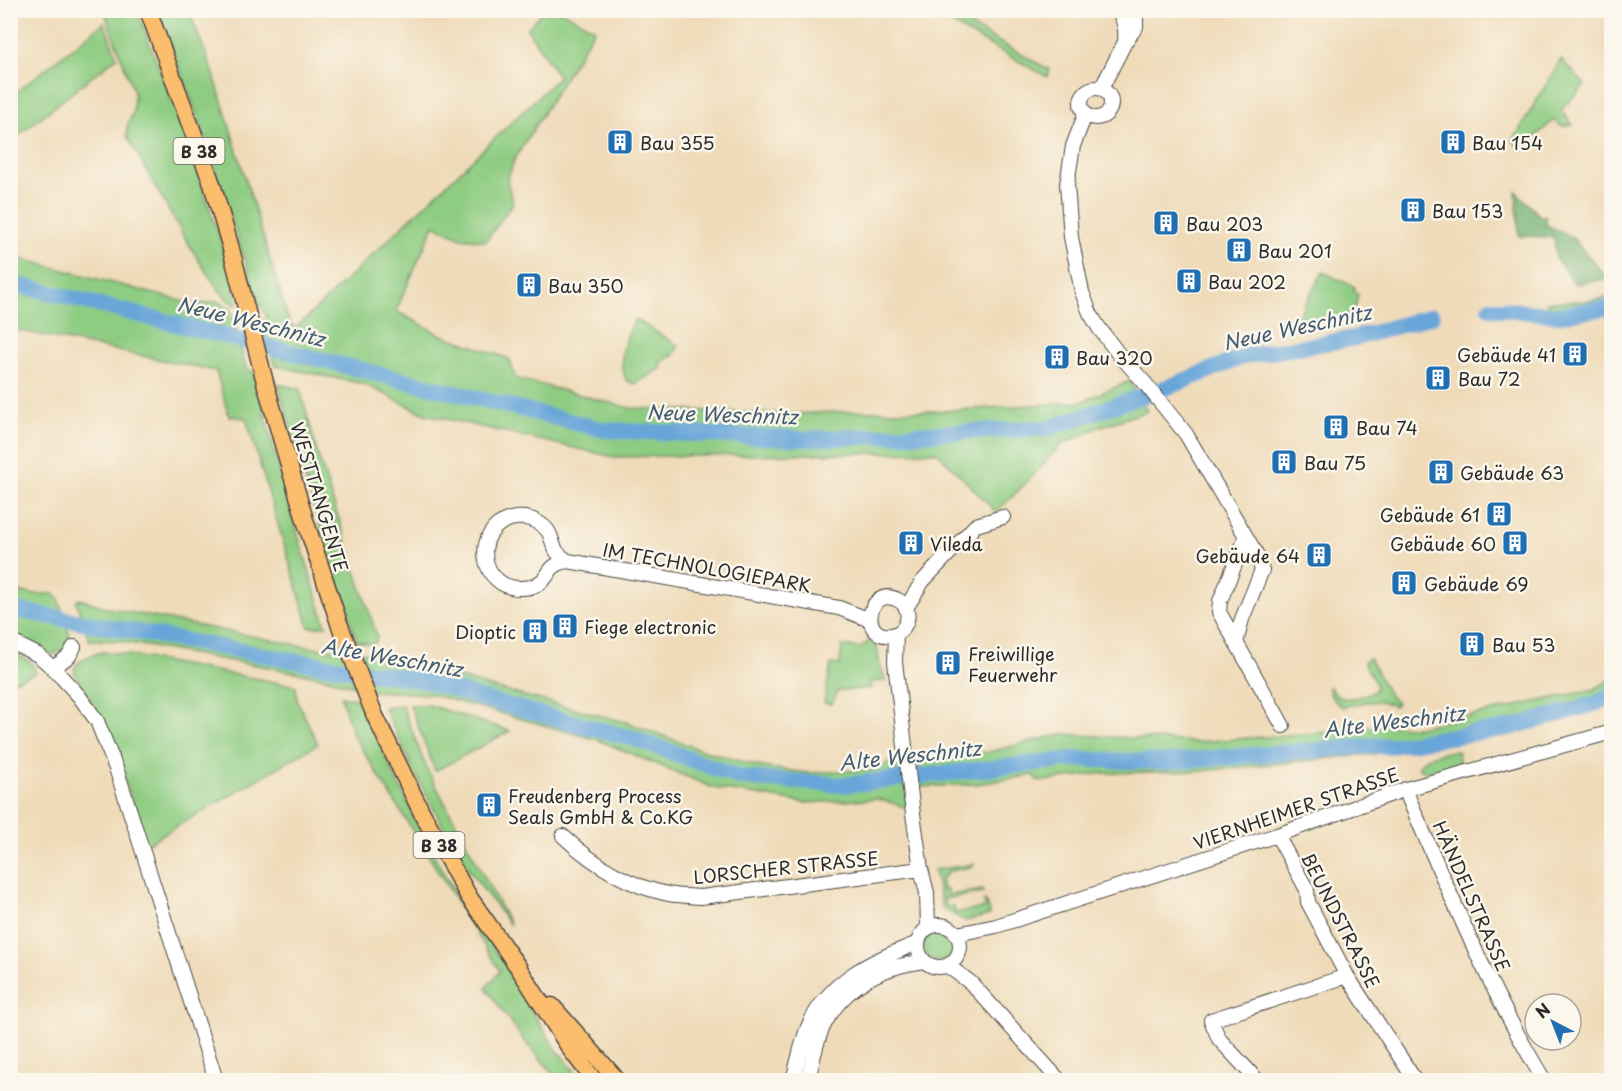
<svg xmlns="http://www.w3.org/2000/svg" width="1622" height="1091" font-family="'Playpen Sans',sans-serif">
<rect width="100%" height="100%" fill="#fbf7ec"/>
<filter id="ink" filterUnits="userSpaceOnUse"><feTurbulence type="fractalNoise" baseFrequency=".0167" numOctaves="2"/><feDisplacementMap in="SourceGraphic" scale="12" xChannelSelector="R" yChannelSelector="G"/><feConvolveMatrix kernelMatrix="1 2 1 2 8 2 1 2 1" color-interpolation-filters="sRGB"/></filter>
<filter id="wash" filterUnits="userSpaceOnUse"><feTurbulence type="fractalNoise" baseFrequency=".008" numOctaves="4" result="noise"/><feDisplacementMap in="SourceGraphic" scale="24" xChannelSelector="R" yChannelSelector="G"/><feGaussianBlur stdDeviation="1.35" result="paint"/><feColorMatrix in="noise" values="0 0 0 0 0 0 0 0 0 0 0 0 0 0 0 0 0 1.4 0 .05"/><feComposite in="paint" operator="in"/></filter>
<g filter="url(#wash)">
<rect width="100%" height="100%" fill="#efdbb9"/>
<!-- green -->
<path fill="#8ecc82" stroke="#5c7c56" stroke-width="1.5" d="M104 11H137L177 114 233 277 237 304 235 305C215 299 142 162 127 136V127L133 112 134 92Z
M158 11H189L213 72 290 325 297 327 559 77 527 29 543 11H561L595 29 514 160 507 181 513 203 486 241 461 238 434 225 396 311 439 334 510 359 515 378 630 408 788 414 862 411H940L1080 402 1130 381 1147 411 1099 427 1061 445 1020 489 996 512 937 452 614 457 425 414 364 384 276 366 258 321 268 320 261 306 259 303 191 98Z
M929 11H943L1050 70 1047 77Z
M104 23 117 57 11 141V96Z
M1561 59 1585 85 1561 110 1573 125 1561 126 1554 120 1521 150 1513 141Z
M10 256 197 305 217 301 231 310 246 369 254 372 287 499 326 626 309 627 246 418 229 416 216 371 11 329Z
M1323 272 1355 287 1353 291 1358 294 1354 314 1291 329Z
M1611 297V304L1588 308 1546 309 1547 302 1588 301Z
M635 319 679 346 673 355 660 363 662 368 635 384 627 381C616 359 625 340 635 319Z
M278 384 300 389 318 455 377 636 376 642 371 644 357 641 301 466Z
M10 590 33 594H54L58 598 70 636 66 648 52 655 11 635Z
M80 599 108 608 308 647 385 655 490 687 629 723 701 750 762 767 809 773 880 769 903 749 908 808 879 799 805 803 714 788 598 740 430 694 374 691 317 676 119 641 89 640 76 601Z
M869 641 877 647 880 665 886 681 871 682 872 688 838 691 832 704 824 703 831 664 840 665 842 646 860 648Z
M11 651 32 663 36 673 11 682Z
M102 652 124 654 296 686 297 700 318 744 145 845 110 733 76 677 74 669C80 658 90 656 102 652Z
M1369 658 1389 695 1397 703 1394 706C1377 697 1361 704 1342 707 1335 701 1328 696 1329 686 1332 690 1336 695 1340 697 1349 702 1366 694 1375 691L1376 685 1364 662Z
M1611 679V699L1600 706 1433 746 1411 750 1202 771 1104 773 1038 782 1034 775 977 784 921 787 917 760H930L988 752 1063 734 1196 742 1341 731 1388 724 1408 727H1418L1595 689Z
M341 696 358 700 414 816 444 874 460 900 507 968 527 1004 556 1049 582 1080H559L523 1039 486 988 500 971 352 733Z
M402 705 426 767 510 925 460 858 415 774 384 707Z
M410 705H429L510 731 435 771Z
M1457 751 1460 765C1447 768 1430 775 1418 768 1425 753 1442 753 1457 751Z
M975 864 971 867 946 872V876L941 877 943 890H947L949 895 982 890 983 893 944 899 946 907 954 906 955 913 985 908 984 901 986 902 990 915 966 921 946 911 942 907 934 870Z
M923 945a16 16 0 1 1 32 0a16 16 0 1 1-32 0Z"/>
<!-- forest -->
<path fill="#72b070" stroke="#4e6e4e" stroke-width="1.5" d="M1516 191 1540 216 1546 217V225L1571 236 1608 279 1575 284 1556 258 1554 237 1519 236Z"/>
<g fill="none" stroke-linecap="round" stroke-linejoin="round">
<!-- river -->
<path stroke="#68a5d9" stroke-width="16" d="M10 283 605 430 806 439 1049 428 1176 384 1245 356 1355 338 1432 316
M1490 308 1559 315 1612 307
M10 609 308 663 427 681 487 700 635 739 741 778 843 785 1073 759 1165 762 1369 746H1389L1509 728 1595 704 1612 695"/>
</g>
</g>
<g filter="url(#ink)">
<g fill="none" stroke-linecap="round" stroke-linejoin="round">
<defs>
<path id="minor" d="M1118 10C1125 21 1126 30 1125 42
M1081 103a15 15 0 1 1 30 0a15 15 0 1 1-30 0Z
M1101 89 1125 42 1136 27V10
M1085 115 1073 146 1067 184 1071 237 1082 292 1090 313 1099 328 1117 352 1144 382 1186 434 1258 557 1262 570 1242 619 1236 643
M1246 537 1220 601 1219 612 1283 726
M568 561C565 559 560 556 557 552 549 540 554 531 537 522 529 517 519 517 510 519 471 531 480 590 522 588 531 588 540 584 546 577 549 573 551 568 555 566 558 563 564 562 568 561L839 608 870 620
M906 608 922 582 976 525 1003 517
M896 634C857 644 867 584 898 600 913 608 909 627 896 634L895 662 913 814 921 869 927 893 928 928
M10 641 38 655 53 668 79 696 97 721 117 771 216 1080
M53 668 69 656 74 647
M1406 789 1409 799C1450 894 1490 992 1544 1080
M1277 835 1307 890 1308 902 1347 976 1415 1080
M563 836C593 864 628 886 668 894 679 896 690 896 701 897L921 869
M918 946a21 21 0 1 1 42 0a21 21 0 1 1-42 0Z
M957 934 996 926 1277 835 1406 789 1612 732
M948 966 971 983 1059 1080
M793 1080C798 1063 801 1044 808 1027 830 978 872 961 918 943
M808 1080C811 1067 814 1053 818 1040 829 1004 860 977 896 967 905 964 915 963 924 961
M1257 1080 1219 1039 1211 1020 1347 976"/>
<path id="major" d="M148 10 212 184 230 245 266 386 305 520 340 626 375 716 422 813 469 897 518 967 571 1050 594 1080
M552 1006 617 1080"/>
</defs>
<!-- minor casing -->
<use href="#minor" stroke="#484540" stroke-width="16"/>
<!-- major casing -->
<use href="#major" stroke="#484540" stroke-width="19"/>
<!-- minor -->
<use href="#minor" stroke="#fff" stroke-width="14"/>
<!-- major -->
<use href="#major" stroke="#fabe6e" stroke-width="16"/>
</g>
</g>
<!-- icons -->
<defs>
<symbol id="building-square" viewBox="-11 -11 22 22"><rect x="-9" y="-9" width="18" height="18" rx="4" fill="#1f6fb2" stroke="#fbf7ec"/><path d="M-4-6H4V6H1V3H-1V6H-4ZM-2.5-4.3h1.7v1.8h-1.7ZM.8-4.3h1.7v1.8H.8ZM-2.5-1h1.7V.8h-1.7ZM.8-1h1.7V.8H.8Z" fill="#fff"/></symbol>
</defs>
<g fill-rule="evenodd">
<use href="#building-square" x="605" y="127" width="30" height="30"/>
<use href="#building-square" x="1438" y="127" width="30" height="30"/>
<use href="#building-square" x="1398" y="195" width="30" height="30"/>
<use href="#building-square" x="1151" y="208" width="30" height="30"/>
<use href="#building-square" x="1224" y="235" width="30" height="30"/>
<use href="#building-square" x="1174" y="266" width="30" height="30"/>
<use href="#building-square" x="514" y="270" width="30" height="30"/>
<use href="#building-square" x="1560" y="339" width="30" height="30"/>
<use href="#building-square" x="1042" y="342" width="30" height="30"/>
<use href="#building-square" x="1423" y="363" width="30" height="30"/>
<use href="#building-square" x="1321" y="412" width="30" height="30"/>
<use href="#building-square" x="1269" y="447" width="30" height="30"/>
<use href="#building-square" x="1426" y="457" width="30" height="30"/>
<use href="#building-square" x="1484" y="499" width="30" height="30"/>
<use href="#building-square" x="896" y="528" width="30" height="30"/>
<use href="#building-square" x="1500" y="528" width="30" height="30"/>
<use href="#building-square" x="1304" y="540" width="30" height="30"/>
<use href="#building-square" x="1389" y="568" width="30" height="30"/>
<use href="#building-square" x="550" y="611" width="30" height="30"/>
<use href="#building-square" x="520" y="616" width="30" height="30"/>
<use href="#building-square" x="1457" y="629" width="30" height="30"/>
<use href="#building-square" x="933" y="648" width="30" height="30"/>
<use href="#building-square" x="474" y="790" width="30" height="30"/>
</g>
<g text-anchor="middle" dominant-baseline="central" stroke-width="5" stroke-linejoin="round" paint-order="stroke">
<!-- shield labels -->
<g fill="#fbf7ec" stroke="#696865" stroke-width="1.5">
<rect x="173.5" y="138" width="51" height="26" rx="4.5"/>
<rect x="413.5" y="832" width="51" height="26" rx="4.5"/>
</g>
<g font-size="16" font-weight="bold" fill="#2b2b2b">
<text x="199" y="151">B 38</text>
<text x="439" y="845">B 38</text>
</g>
<!-- poi labels -->
<g font-size="18" fill="#2b2b2b" stroke="#fbf7ec" text-anchor="start">
<text x="640" y="142">Bau 355</text>
<text x="1472" y="142">Bau 154</text>
<text x="1432" y="210">Bau 153</text>
<text x="1186" y="223">Bau 203</text>
<text x="1258" y="250">Bau 201</text>
<text x="1208" y="281">Bau 202</text>
<text x="548" y="285">Bau 350</text>
<text x="1556" y="354" text-anchor="end">Gebäude 41</text>
<text x="1076" y="357">Bau 320</text>
<text x="1458" y="378">Bau 72</text>
<text x="1356" y="427">Bau 74</text>
<text x="1304" y="462">Bau 75</text>
<text x="1460" y="472">Gebäude 63</text>
<text x="1480" y="514" text-anchor="end">Gebäude 61</text>
<text x="930" y="543">Vileda</text>
<text x="1496" y="543" text-anchor="end">Gebäude 60</text>
<text x="1300" y="555" text-anchor="end">Gebäude 64</text>
<text x="1424" y="583">Gebäude 69</text>
<text x="584" y="626">Fiege electronic</text>
<text x="516" y="631" text-anchor="end">Dioptic</text>
<text x="1492" y="644">Bau 53</text>
<text x="968" y="653">Freiwillige<tspan x="968" dy="21">Feuerwehr</tspan></text>
<text x="508" y="795">Freudenberg Process<tspan x="508" dy="21">Seals GmbH &amp; Co.KG</tspan></text>
</g>
<!-- street labels -->
<g font-size="18" fill="#2b2b2b" stroke="#fbf7ec">
<text transform="translate(320 497) rotate(73)">WESTTANGENTE</text>
<text transform="translate(707 567) rotate(10)">IM TECHNOLOGIEPARK</text>
<text transform="translate(1296 808) rotate(-19)">VIERNHEIMER STRASSE</text>
<text transform="translate(786 867) rotate(-6)">LORSCHER STRASSE</text>
<text transform="translate(1472 896) rotate(66)">HÄNDELSTRASSE</text>
<text transform="translate(1341 920) rotate(63)">BEUNDSTRASSE</text>
</g>
<!-- water labels -->
<g font-size="20" font-style="italic" fill="#435c71" stroke="#fbf7ec">
<text transform="translate(251 321) rotate(14)">Neue Weschnitz</text>
<text transform="translate(1297 327) rotate(-12)">Neue Weschnitz</text>
<text transform="translate(722 414) rotate(2)">Neue Weschnitz</text>
<text transform="translate(392 657) rotate(10)">Alte Weschnitz</text>
<text transform="translate(1394 721) rotate(-7)">Alte Weschnitz</text>
<text transform="translate(910 755) rotate(-6)">Alte Weschnitz</text>
</g>
</g>
<!-- margin -->
<rect width="1622" height="1091" fill="none" stroke="#fbf7ec" stroke-width="36"/>
<!-- north arrow -->
<g transform="translate(1553 1022) rotate(318)"><circle r="28" fill="#fbf7ec" stroke="#a8a59f" stroke-width="1.5"/>
<path d="M0-4.5L10 22L0 15L-10 22Z" fill="#1f6fb2"/>
<text y="-9" font-size="16" font-weight="bold" text-anchor="middle" fill="#2b2b2b">N</text>
</g>
</svg>
